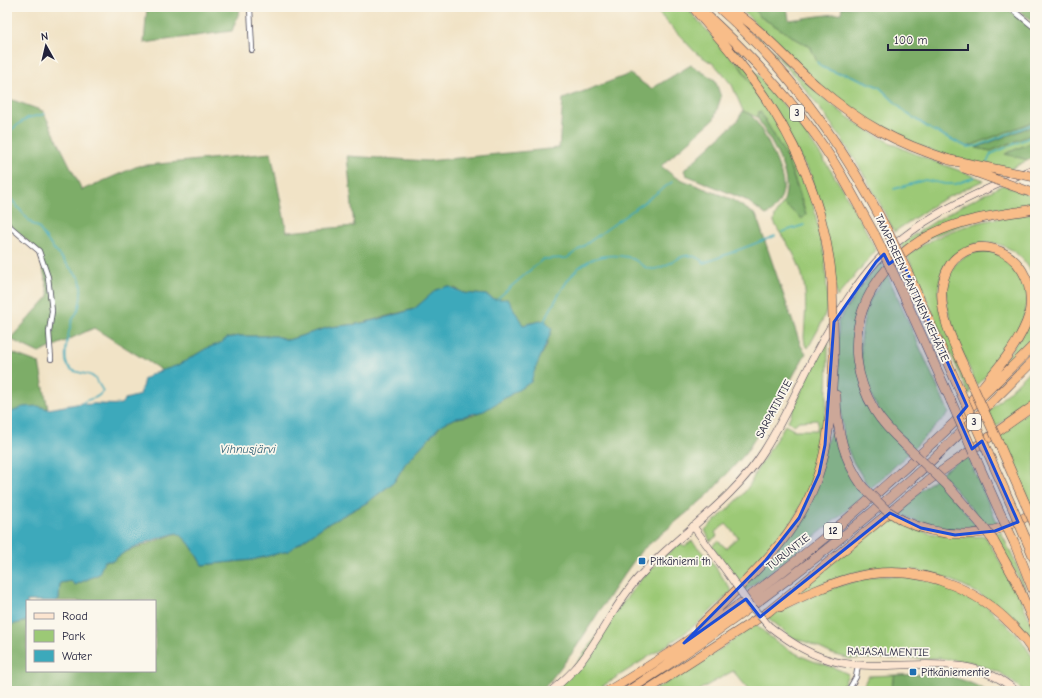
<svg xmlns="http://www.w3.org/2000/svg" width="1042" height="698" font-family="'Comic Neue',sans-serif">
<rect width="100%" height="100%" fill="#fbf7ec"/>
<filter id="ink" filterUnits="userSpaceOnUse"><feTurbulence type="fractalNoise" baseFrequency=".025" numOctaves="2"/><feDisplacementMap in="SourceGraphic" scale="8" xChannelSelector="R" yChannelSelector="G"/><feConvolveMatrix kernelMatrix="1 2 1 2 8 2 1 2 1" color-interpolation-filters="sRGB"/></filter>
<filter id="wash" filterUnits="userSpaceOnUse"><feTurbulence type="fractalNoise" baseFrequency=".012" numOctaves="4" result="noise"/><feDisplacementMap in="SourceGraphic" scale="16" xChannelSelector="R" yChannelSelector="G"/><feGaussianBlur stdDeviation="0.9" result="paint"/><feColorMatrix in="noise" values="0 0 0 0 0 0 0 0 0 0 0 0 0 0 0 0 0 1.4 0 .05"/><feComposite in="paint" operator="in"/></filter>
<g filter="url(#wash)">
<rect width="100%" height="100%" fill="#f1e3c6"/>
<!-- green -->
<path fill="#9cc976" stroke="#5f7658" d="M653 7H686L740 67 776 121 809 187 825 257 828 307 819 328 808 348 805 345 804 337C806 306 809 282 793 253 787 242 779 233 774 222L775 216 783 203 801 218 806 215C796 177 781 143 759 111L757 117 743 111 732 85 715 65 696 53Z
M739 7H754L759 16 811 48 817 62 837 73 847 74 879 87 906 113 932 130 967 147 1035 121V125L977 148 991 151 1035 133V141L1005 154 1028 160 1008 170 950 158 887 133 818 85Z
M741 20C786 62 829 111 885 140 916 156 951 167 984 180L938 202 894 232C870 181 840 133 805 89 785 64 763 42 741 20Z
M718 32C784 98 834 166 876 250L837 297 810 173Z
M1003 185 1026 193 1035 199V206L989 213 903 249 901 244C933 221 967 202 1003 185Z
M1035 213V280C1026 256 1003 237 975 244 970 246 966 250 962 252 957 256 950 259 947 263 941 273 939 283 938 293L971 392 969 395 907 255C952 225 982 220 1035 213Z
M987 250 1011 258 1029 289C1027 298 1027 307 1024 316 1018 340 993 367 977 386 960 346 912 260 987 250Z
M881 262 884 268 857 325 865 398 909 453 870 489 852 460 844 440 839 395 838 322 857 292Z
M887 274 949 413 914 448C879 415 862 395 861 345 861 330 864 314 870 300 875 291 881 283 887 274Z
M1035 306V334L995 375 1029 323Z
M828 340C828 402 826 470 791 523 776 545 757 564 739 583L712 546 718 541 726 548 738 537 726 524 715 532 717 536 710 541 705 530C722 513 748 496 755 473L785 425 794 430H817L818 420 799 421 794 425 788 421 810 372Z
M1035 366V399L995 427 988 412Z
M1035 407V507L1031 509 997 432Z
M831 430 844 466 865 495 790 557 745 591 742 587 801 518Z
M967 455 998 524 987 527 941 473Z
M936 478 950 493 980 530C950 533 921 526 896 511Z
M890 516C923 536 947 538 985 536L1018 592 1035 633V649C998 593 935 561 867 570 839 574 811 590 784 601Z
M1001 532 1016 564 1033 609 1024 588 993 534Z
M692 541 714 565 732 591 700 621 681 636 595 691H555L641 579 679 543 685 546Z
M876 576H904L933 581 982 602 1019 636 1035 661V691H1024L1001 673 971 662 940 658 851 659 832 654 809 643 793 638 767 617C802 599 837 584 876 576Z
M756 624C771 640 792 653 813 661 826 665 837 668 848 674L844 684 833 691H750L733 671 697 691H652L700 663Z
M895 675 890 691H861L868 676Z"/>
<!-- forest -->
<path fill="#7dad67" stroke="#506851" d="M147 7H241L232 31 144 43Z
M754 7H787L789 20 841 13 842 7H1006L1035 31V121L967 147 932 130 906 113 879 87 847 74 837 73 821 67 817 62 811 48 759 16Z
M1015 7H1035V24Z
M691 65 715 80 721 97 714 119 661 166 675 177 731 199 756 215 801 346 806 353 779 401 745 454 708 495 641 551 613 590 573 652 545 687 540 691H7V626L27 621V671H155V601H56L59 599 60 583 71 581 75 585 99 574 103 561H113L120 554 177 533C190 540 195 553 202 565L252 560 288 551 324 526 368 502 394 482 405 464 441 425 453 419 474 415 530 382 535 365 547 346 545 320 523 325 494 300 486 295 463 293 455 288 436 290 414 309 358 324 330 327 288 340 276 336H239L227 338 219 344 207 348 179 365 163 371 94 328 39 353 10 339 49 296 39 251 7 223V98L43 111 82 190 138 166 271 153 287 232 354 226 347 156 428 161 559 148 563 99 630 74 651 89Z
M743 111C745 112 749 113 751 115 762 126 782 169 783 184 785 194 776 212 766 215L746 200 686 175 684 170 737 121Z
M760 111 787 158 806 215 802 219 783 203C795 174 770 142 757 117Z
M1035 125V133L991 151 976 148Z
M1035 141V157L1028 160 1005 154Z
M7 351 39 363 48 409C33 404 22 408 7 414Z
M930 674C951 675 969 681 987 691H890L895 675Z"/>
<!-- water -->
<path fill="#3ca9bb" stroke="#2f667b" d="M448 286 463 293 486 295 494 299H508L523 325 545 320 552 329C546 348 536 363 531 382L484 411 453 419 441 425 405 464 394 482 368 502 324 526 288 551 252 560 202 565C195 553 190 540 177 533 158 538 126 548 113 561H104L99 574 75 585 71 581 60 583 59 599 56 601H27V621L7 626V414L23 407 38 406 48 409 82 403C88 406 92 403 98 404 106 404 112 405 121 404L125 399 140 395 144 379 154 373 179 365 207 348 219 344 227 338 239 336H276L288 340 330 327 358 324 391 316 414 309 436 290Z"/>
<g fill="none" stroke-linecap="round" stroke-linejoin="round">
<!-- stream -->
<path stroke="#3ca9bb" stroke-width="1.5" d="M817 62 821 67 837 73 847 74 879 87 906 113 932 130 967 147 978 146 1035 123
M7 133 27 118 45 114
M987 163 991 154 1035 135
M894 189 925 180 945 184H956L975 177
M7 194 31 223 38 227 52 247 80 279C82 287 81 299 79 307 78 312 74 316 72 321 69 330 62 358 68 366 73 374 85 372 92 376 97 379 100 387 103 391 96 401 89 397 82 403
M782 232 804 225
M498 298 543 259 567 258 672 182
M544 321C565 286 576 247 628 257 638 259 643 270 654 269 673 267 685 244 704 263L775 236"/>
</g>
</g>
<g filter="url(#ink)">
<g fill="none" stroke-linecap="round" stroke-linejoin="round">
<defs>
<path id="street" d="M250 7 252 50
M1009 7 1035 28
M7 224 39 251 48 277 52 311 49 332 51 359
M848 691 856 677 858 665"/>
<path id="secondary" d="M693 526 729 575
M769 626C791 643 814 658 842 663 900 673 967 647 1016 691
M551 691C562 682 572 673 580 663 601 636 615 604 638 578 678 534 732 502 764 451 787 415 803 375 824 338 839 312 855 285 876 262 919 216 978 193 1035 168"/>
<path id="highway" d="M693 7C707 25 724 42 738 61 790 125 825 200 832 282
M718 7C788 68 843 146 886 228
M727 7C762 28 787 61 818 87 861 124 896 143 950 160
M699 8C749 53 797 104 833 161 848 185 861 211 875 235
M909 275 960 391
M898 283 951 401
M970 380C958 352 939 319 942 288 951 221 1042 242 1029 315 1019 347 992 374 972 400
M836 395C836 428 843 459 863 487
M905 445C894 435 883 424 875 411 834 343 864 269 932 234 964 218 1000 215 1035 209
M1000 446 1025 503
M988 453 1013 509
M977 461 1001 515
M947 485 981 524
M902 520C946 541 995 539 1035 511
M1025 537 1035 560
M993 540 1016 581 1035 626
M1014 542 1035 595
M780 607C803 596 826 585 851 578 923 559 995 593 1035 654
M699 627C745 580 797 540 818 475 831 438 831 396 834 357
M608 691C767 598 906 473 1035 344
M628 691C724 629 815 562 902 487 949 447 991 402 1035 359
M646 691 768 612 929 480 1035 405"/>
</defs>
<!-- street casing -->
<use href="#street" stroke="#413f50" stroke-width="6"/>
<!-- secondary casing -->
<use href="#secondary" stroke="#413f50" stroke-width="8"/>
<!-- highway casing -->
<use href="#highway" stroke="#413f50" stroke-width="10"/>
<!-- street -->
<use href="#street" stroke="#fff" stroke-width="4.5"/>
<!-- secondary -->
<use href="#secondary" stroke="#fce5d0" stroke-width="7"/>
<!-- highway -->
<use href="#highway" stroke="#f8bd89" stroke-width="9"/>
<defs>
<path id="secondary-bridge" d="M729 575 749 604 769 626"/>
<path id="highway-bridge" d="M950 160 1035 177
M964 168 1030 192
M886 228 909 275
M875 235 898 283
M832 282 834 357
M970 380 1000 446
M960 391 988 453
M951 401 977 461
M905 445 947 485
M863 487 886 510 902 520
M1025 503 1035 525
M1013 509 1025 537
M1001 515 1014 542
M981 524 993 540"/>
</defs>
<!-- secondary-bridge casing -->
<use href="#secondary-bridge" stroke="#413f50" stroke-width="8" stroke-linecap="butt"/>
<!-- highway-bridge casing -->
<use href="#highway-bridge" stroke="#413f50" stroke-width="10" stroke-linecap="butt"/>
<!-- secondary-bridge -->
<use href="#secondary-bridge" stroke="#fce5d0" stroke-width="7"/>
<!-- highway-bridge -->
<use href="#highway-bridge" stroke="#f8bd89" stroke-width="9"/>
</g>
</g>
<!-- marked area -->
<path fill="#1d4ed8" fill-opacity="0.2" stroke="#1d4ed8" stroke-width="3" stroke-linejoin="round" d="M884 254 889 264 900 256 967 406 958 417 972 449 982 441 1018 522 995 531 955 535 921 528 890 513 760 617 746 599 684 643 766 560 799 518 819 474 825 445 834 322 876 262Z"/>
<!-- markers -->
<g fill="#1f6fb2" stroke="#fbf7ec" stroke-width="1.5">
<rect x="638" y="557" width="8" height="8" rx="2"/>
<rect x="909" y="668" width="8" height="8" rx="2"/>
</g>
<g text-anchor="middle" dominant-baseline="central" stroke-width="3.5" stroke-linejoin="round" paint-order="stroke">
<!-- shield labels -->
<g fill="#fbf7ec" stroke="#636270" stroke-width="1">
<rect x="790" y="105" width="14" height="16" rx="3"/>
<rect x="967" y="414" width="14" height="16" rx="3"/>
<rect x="824" y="523" width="18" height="16" rx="3"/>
</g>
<g font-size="10" font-weight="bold" fill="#22223b">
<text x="797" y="113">3</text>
<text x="974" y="422">3</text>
<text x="833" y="531">12</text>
</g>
<!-- street labels -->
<g font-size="11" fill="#22223b" stroke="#fbf7ec">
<text transform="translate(912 288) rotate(65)">TAMPEREEN LÄNTINEN KEHÄTIE</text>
<text transform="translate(774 409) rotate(-62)">SARPATINTIE</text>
<text transform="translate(788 552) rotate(-38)">TURUNTIE</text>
<text transform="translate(888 652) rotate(1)">RAJASALMENTIE</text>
</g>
<!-- poi labels -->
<g font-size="11" fill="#22223b" stroke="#fbf7ec" text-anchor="start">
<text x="650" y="561">Pitkäniemi th</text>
<text x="921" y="672">Pitkäniementie</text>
</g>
<!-- water labels -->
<g font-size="12" font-style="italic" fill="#2e5f75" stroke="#fbf7ec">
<text x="248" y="449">Vihnusjärvi</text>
</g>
</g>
<!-- margin -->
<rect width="1042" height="698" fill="none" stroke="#fbf7ec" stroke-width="24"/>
<!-- legend -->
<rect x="26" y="600" width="130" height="72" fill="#fbf7ec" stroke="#a4a2a5"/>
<rect x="34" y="613" width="20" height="6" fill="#fce5d0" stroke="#a4a2a5"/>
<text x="62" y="620" font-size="12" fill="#22223b">Road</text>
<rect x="34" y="630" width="20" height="12" fill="#9cc976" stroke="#a4a2a5"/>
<text x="62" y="640" font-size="12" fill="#22223b">Park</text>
<rect x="34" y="650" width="20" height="12" fill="#3ca9bb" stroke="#a4a2a5"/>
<text x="62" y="660" font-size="12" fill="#22223b">Water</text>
<!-- north arrow -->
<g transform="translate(46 46) rotate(352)" stroke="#fbf7ec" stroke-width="3" paint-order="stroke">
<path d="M0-3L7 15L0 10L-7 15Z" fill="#22223b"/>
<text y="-6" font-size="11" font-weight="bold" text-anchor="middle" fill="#22223b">N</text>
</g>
<!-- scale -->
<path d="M888 44v6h80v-6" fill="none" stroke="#22223b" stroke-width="2"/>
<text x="894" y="44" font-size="12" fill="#22223b" stroke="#fbf7ec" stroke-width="3" paint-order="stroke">100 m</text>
</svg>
